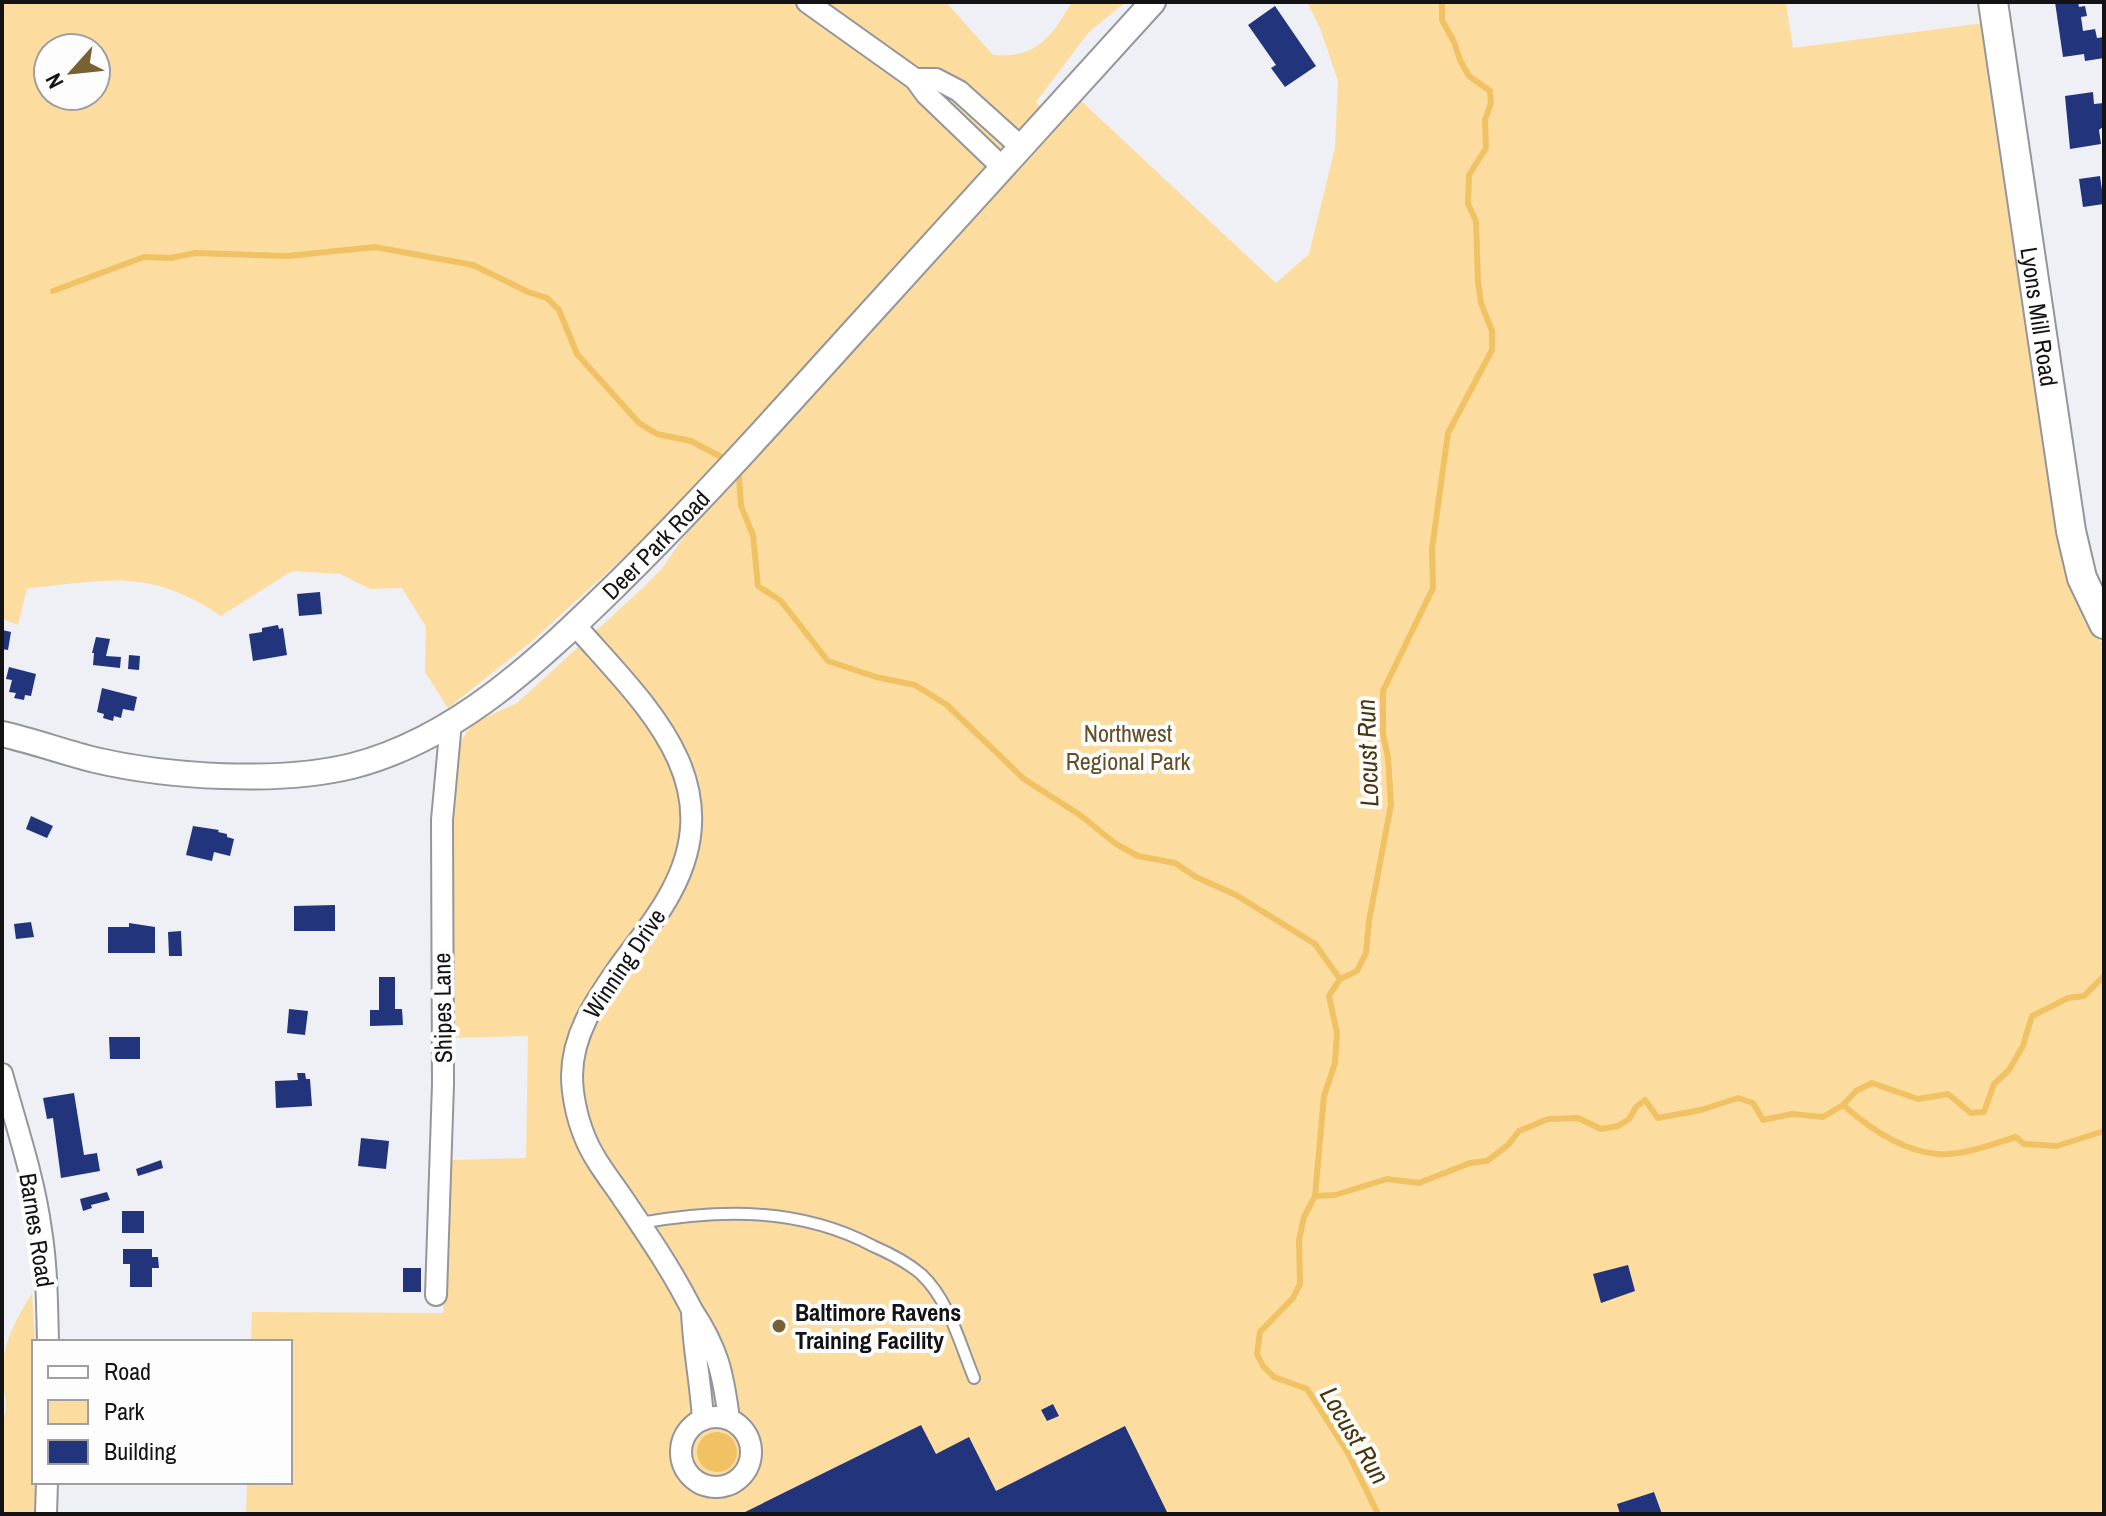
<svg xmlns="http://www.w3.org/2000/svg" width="2106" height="1516" font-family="'Archivo Narrow',sans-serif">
<rect width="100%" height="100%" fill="#eef0f5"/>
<!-- green -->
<path fill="#fddd9f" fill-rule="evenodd" d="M2 2H946L993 55C1038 58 1050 38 1072 2H1126L1089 32 1036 102 1054 123 1078 98 1276 283 1309 254 1335 148 1338 81 1320 28 1307 2H1786L1793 48 1984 23 2092 628 2104 646V1514H246L247 1482H290V1342H251L252 1312 443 1313 451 1160 526 1158 528 1036 446 1038 454 809 459 744 473 723 517 703 645 586 663 567 701 512 657 527 531 642 448 708 425 672 426 627 402 588 370 589 340 574 292 571 221 616C148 568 113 580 31 588L27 589 18 625 2 619ZM48 48H96V96H48Z
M32 1293 35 1342 34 1482H38V1514H2V1420C11 1406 1 1387 2 1370 4 1340 17 1318 32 1293Z"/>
<!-- water -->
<path fill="#f0c263" d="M697 1452a20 20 0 1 1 40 0a20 20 0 1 1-40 0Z"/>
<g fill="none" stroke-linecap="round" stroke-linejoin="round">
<!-- stream -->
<path stroke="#f0c263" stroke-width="6" d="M53 291 144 257 170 258 196 253 288 256 375 247 473 265 528 292 547 298 559 310 577 354 639 423 657 434 691 441 723 458
M739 477 741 506 753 535 758 586 781 601 828 661 876 677 915 685 947 705 1024 779 1080 815 1116 844 1138 856 1175 863 1196 877 1236 895 1315 944 1340 979
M1843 1105C1868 1127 1902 1151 1937 1154 1963 1156 1992 1144 2016 1137L2024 1144 2057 1146 2104 1131
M1315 1196 1335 1195 1387 1179 1419 1183 1470 1163 1487 1161 1508 1145 1519 1131 1548 1119 1578 1118 1601 1129 1618 1126 1629 1119 1636 1107 1645 1100 1658 1118 1701 1110 1738 1098 1753 1103 1763 1120 1792 1114 1823 1117 1843 1105 1856 1091 1872 1083 1918 1099 1948 1094 1971 1113 1984 1112 1994 1084 2009 1070 2023 1046 2032 1016 2068 998 2084 996 2104 976
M1378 1514 1348 1453 1307 1389 1274 1377 1263 1366 1257 1354 1260 1332 1293 1298 1300 1284 1299 1240 1304 1217 1315 1196 1324 1096 1335 1063 1337 1033 1329 996 1340 979 1357 971 1366 953 1369 921 1391 805 1388 757 1383 734V691L1433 588 1432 549 1448 433 1492 350V331L1481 303 1478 282 1476 221 1468 204 1469 175 1486 148 1485 120 1491 103 1490 91 1469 76 1460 60 1454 42 1442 20V2"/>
</g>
<!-- building -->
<path fill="#21347c" d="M2055 2H2078L2079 7 2085 6 2087 16 2081 17 2083 31 2095 29 2097 38 2104 37V58L2085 61 2084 54 2063 57Z
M1275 6 1316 66 1285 87 1271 68 1276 65 1248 25Z
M2093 92 2094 104 2104 103V126L2099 130 2101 144 2070 149 2065 96Z
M2100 176 2104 204 2083 207 2079 179Z
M320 592 322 614 299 616 297 594Z
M278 625 279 629 283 628 287 655 253 661 249 634 262 632V628Z
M2 630 11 632 8 650 2 649Z
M96 637 110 639 106 656 121 657 120 668 93 665 94 653H92Z
M129 655 140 656 139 670 128 669Z
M9 667 36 674 31 696 25 695 24 700 14 698 16 693 9 692 12 680 6 679Z
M102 688 137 697 134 711 123 709 121 718 114 716 113 721 103 718 104 714 97 712Z
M31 816 53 826 47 838 26 829Z
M193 826 219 830 218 832 227 834V837L234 839 230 856 214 852 212 861 186 855Z
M335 905V931H294V906Z
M31 922 34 937 16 939 14 924Z
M129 923 155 927V953H108V927H129Z
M181 931 182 956H169L168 932Z
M379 977H395V1009H402L403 1025 370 1026V1010H379Z
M289 1009 308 1011 305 1035 287 1033Z
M109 1037H140V1059H110Z
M297 1073H305L306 1079H310L312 1106 276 1108 275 1081 298 1080Z
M74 1093 84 1155 97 1153 100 1171 61 1178 53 1118 47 1119 43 1098Z
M361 1138 389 1141 386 1169 358 1166Z
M161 1160 163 1168 138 1176 136 1169Z
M107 1192 110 1200 91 1205 92 1208 83 1211 80 1199Z
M122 1211H144V1233H122Z
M123 1249H152V1257H158L159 1268H152V1287H130V1264H123Z
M1628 1265 1635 1291 1601 1303 1593 1274Z
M403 1268H421V1292H403Z
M1053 1404 1059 1416 1047 1421 1041 1410Z
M921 1425 936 1454 969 1437 996 1491 1125 1426 1168 1514H741Z
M1654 1492 1662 1514H1620L1617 1504Z"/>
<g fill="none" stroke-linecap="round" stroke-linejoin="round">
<defs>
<path id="service" d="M640 1223C721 1209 799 1207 873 1246 889 1253 908 1263 921 1274 949 1300 960 1344 974 1378"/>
<path id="minor" d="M807 2 915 79 926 94 1002 167
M915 79H936L959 91 1021 147
M575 625C643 703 732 780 671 892 657 919 637 942 619 967 596 1000 572 1034 572 1076 572 1094 577 1118 584 1135 592 1157 609 1178 622 1197 647 1234 672 1270 692 1310
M2 1074C16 1125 34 1177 41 1230 47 1267 47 1305 48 1342
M436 1295 443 1084 442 820 451 722
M681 1452a35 35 0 1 1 70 0a35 35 0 1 1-70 0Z
M703 1420C701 1383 693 1347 692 1310 718 1349 723 1373 729 1419
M46 1514 47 1482"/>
<g id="tertiary">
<path id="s1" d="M2 734C33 741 63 752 95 760 168 777 278 784 352 766 458 739 541 658 617 584 696 506 770 424 845 341 947 228 1050 115 1153 2"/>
</g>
<g id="secondary">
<path id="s2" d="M1993 2 2071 531 2082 578 2104 624"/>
</g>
</defs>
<!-- service casing -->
<use href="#service" stroke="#94969b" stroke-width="14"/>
<!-- minor casing -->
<use href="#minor" stroke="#94969b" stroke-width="24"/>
<!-- tertiary casing -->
<use href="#tertiary" stroke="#94969b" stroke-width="28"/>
<!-- secondary casing -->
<use href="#secondary" stroke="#94969b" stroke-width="32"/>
<!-- service -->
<use href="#service" stroke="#fff" stroke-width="10"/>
<!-- minor -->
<use href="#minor" stroke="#fff" stroke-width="20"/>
<!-- tertiary -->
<use href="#tertiary" stroke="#fff" stroke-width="24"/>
<!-- secondary -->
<use href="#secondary" stroke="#fff" stroke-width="28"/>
</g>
<!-- markers -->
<circle fill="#796132" stroke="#fdfdfe" stroke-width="3" cx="779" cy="1326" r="8"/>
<g text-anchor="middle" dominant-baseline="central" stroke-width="8" stroke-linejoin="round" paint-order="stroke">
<!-- street labels -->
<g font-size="24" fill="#131315" stroke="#fdfdfe">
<text stroke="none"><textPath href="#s2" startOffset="318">Lyons Mill Road</textPath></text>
<text stroke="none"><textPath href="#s1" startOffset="736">Deer Park Road</textPath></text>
<text transform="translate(624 963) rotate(-56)">Winning Drive</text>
<text transform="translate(442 1008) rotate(-91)">Shipes Lane</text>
<text transform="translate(37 1230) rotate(81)">Barnes Road</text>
</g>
<!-- park labels -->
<g font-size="24" fill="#614d26" stroke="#fdfdfe">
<text x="1128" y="733">Northwest<tspan x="1128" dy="28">Regional Park</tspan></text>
</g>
<!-- poi labels -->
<g font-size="24" font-weight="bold" fill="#131315" stroke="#fdfdfe" text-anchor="start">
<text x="795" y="1312">Baltimore Ravens<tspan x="795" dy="28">Training Facility</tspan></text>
</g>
<!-- water labels -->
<g font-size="26" font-style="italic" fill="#49360d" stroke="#fdfdfe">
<text transform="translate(1367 753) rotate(-92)">Locust Run</text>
<text transform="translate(1355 1435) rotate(59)">Locust Run</text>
</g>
</g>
<!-- border -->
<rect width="2106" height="1516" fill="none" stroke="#131315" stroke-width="8"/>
<!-- legend -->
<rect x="32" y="1340" width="260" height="144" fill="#fdfdfe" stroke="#9f9fa1" stroke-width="2"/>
<rect x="48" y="1366" width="40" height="12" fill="#ffffff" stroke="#9f9fa1" stroke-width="2"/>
<text x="104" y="1380" font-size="24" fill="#131315">Road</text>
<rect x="48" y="1400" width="40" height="24" fill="#fddd9f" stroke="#9f9fa1" stroke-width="2"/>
<text x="104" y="1420" font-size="24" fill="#131315">Park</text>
<rect x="48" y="1440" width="40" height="24" fill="#21347c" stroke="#9f9fa1" stroke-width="2"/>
<text x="104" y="1460" font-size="24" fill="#131315">Building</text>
<!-- north arrow -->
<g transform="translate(72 72) rotate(243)"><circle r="38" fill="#fdfdfe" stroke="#9f9fa1" stroke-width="2"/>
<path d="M0-6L14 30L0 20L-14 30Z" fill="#796132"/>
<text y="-12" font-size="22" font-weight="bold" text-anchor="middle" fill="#131315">N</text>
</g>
</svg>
